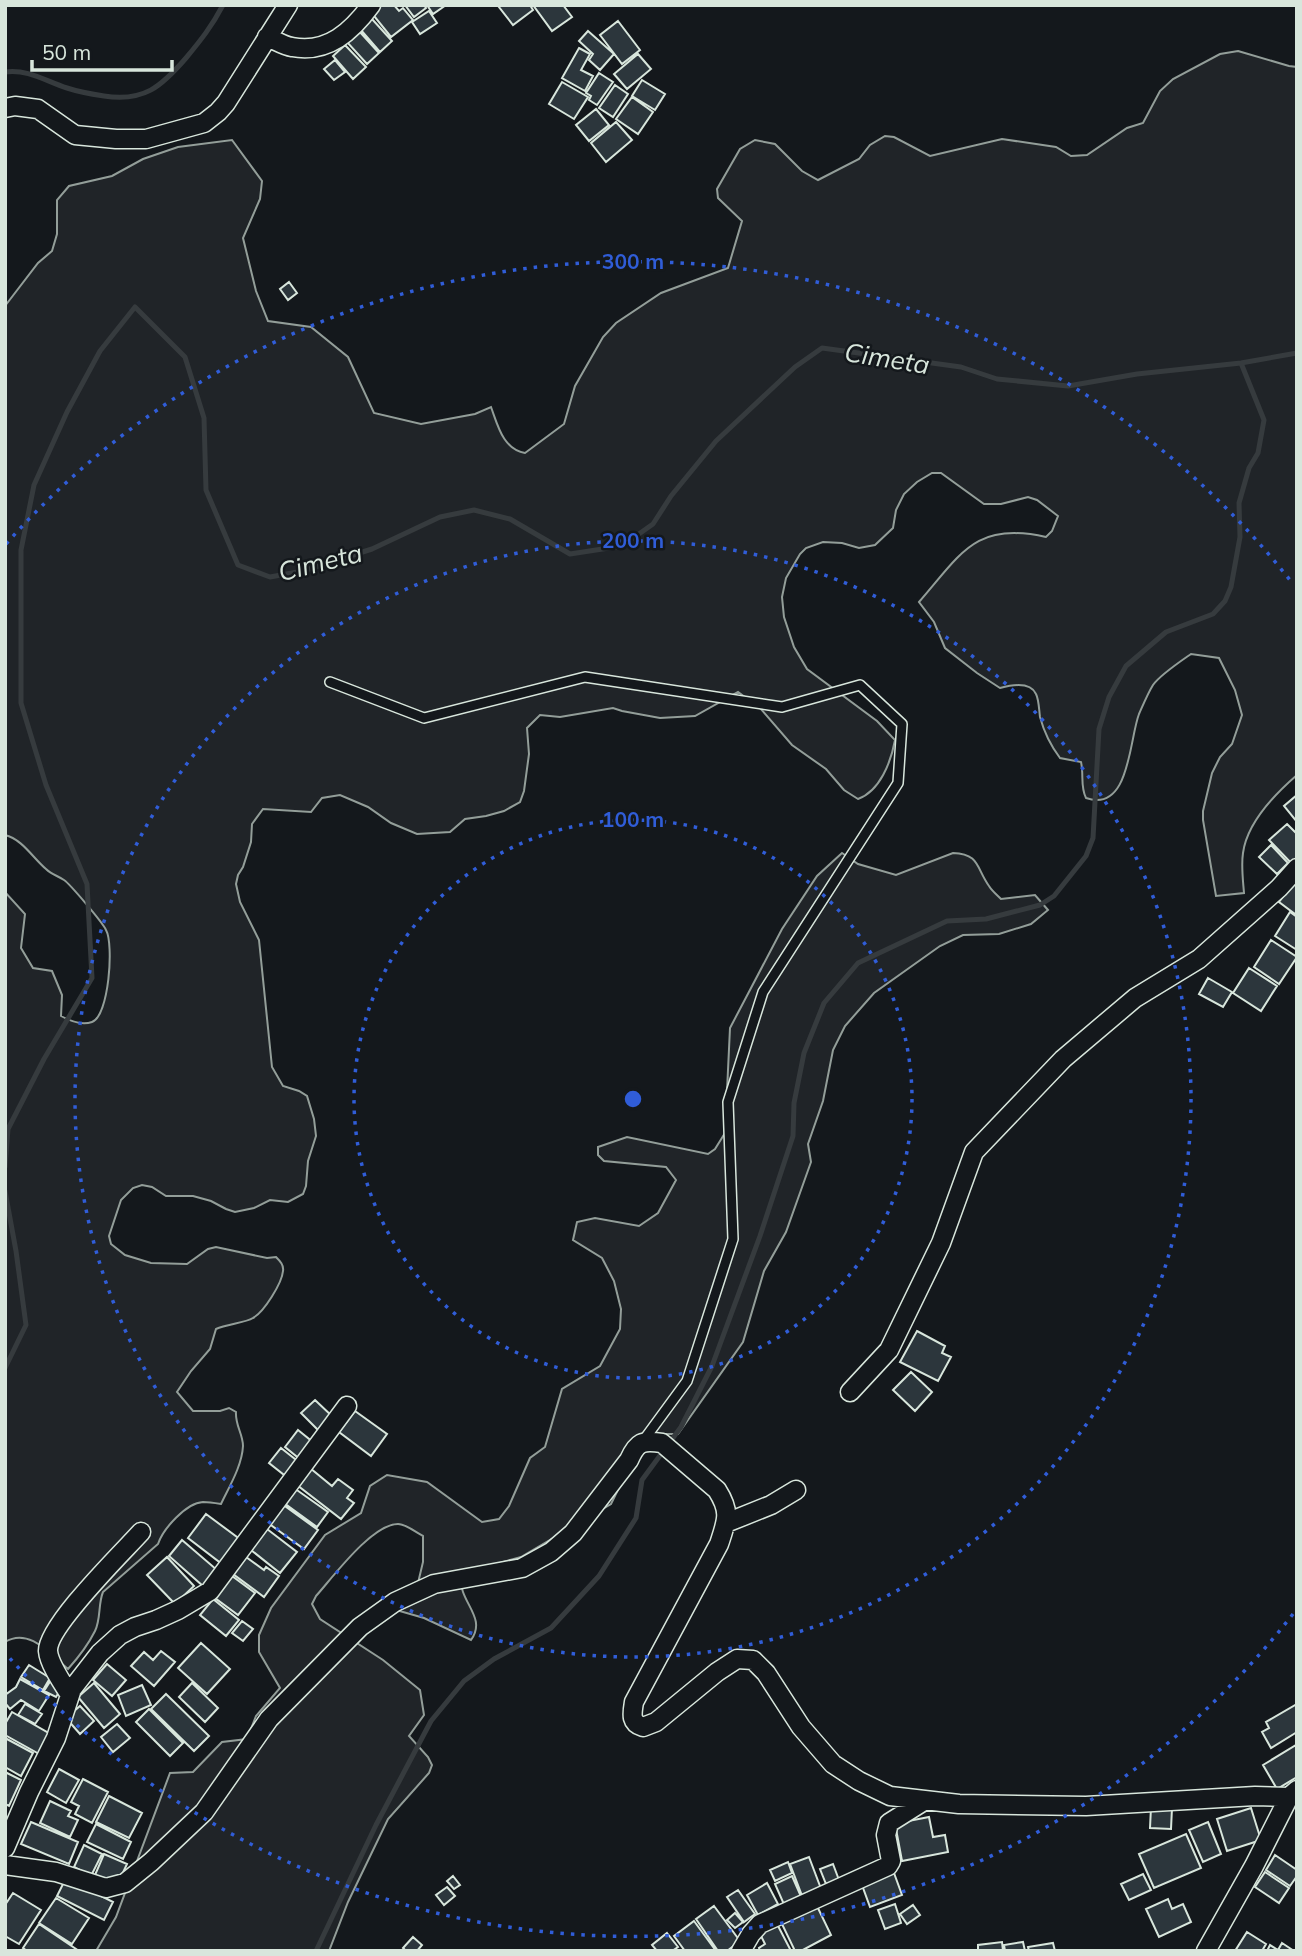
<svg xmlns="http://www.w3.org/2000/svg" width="1302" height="1956" font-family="Mulish,sans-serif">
<rect width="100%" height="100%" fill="#14181c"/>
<!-- green -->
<path fill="#202428" stroke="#939e99" stroke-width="2" d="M1238 51 1289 66 1297 67V775C1275 794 1247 823 1243 853 1241 866 1243 880 1244 893L1216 896 1203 820V811L1212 773 1220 757 1232 744 1242 715 1235 690 1219 658 1191 654C1181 661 1160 675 1153 685 1148 693 1143 705 1139 714 1129 740 1130 813 1086 798 1080 786 1084 775 1081 762L1060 758C1051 746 1044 732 1040 717 1039 710 1039 700 1036 694 1030 681 1011 685 1000 688L977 673 945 648 934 622 919 602C961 554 975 521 1046 537L1052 531 1058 516 1037 500 1028 497 1001 504H984L941 473H932L917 482 904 494 896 510 893 528 875 545 859 548 842 543 823 542 806 548 800 554 786 578 782 597 784 617 794 647 807 669 877 721 895 740C891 762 880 791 858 799L844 790 826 769 792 745 761 709 738 692 695 716 660 718 622 711 613 708 560 717 540 715 527 728 529 754 524 791 520 802 504 811 486 816 465 819 450 832 417 834 391 823 368 807 340 795 322 798 311 812 263 809 252 824 251 842 243 867 238 875 236 884 240 902 259 940 272 1067 283 1086 299 1091 307 1096 314 1119 316 1136 308 1161 306 1186 303 1194 288 1202 270 1200 254 1208 235 1212 226 1209 211 1201 193 1196H166L152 1187 142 1185 133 1188 121 1200 109 1236 111 1244 125 1255 151 1263 187 1264 208 1249 216 1247 267 1258 276 1257C280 1261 284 1265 283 1271 282 1283 264 1312 253 1318 245 1323 227 1324 216 1329L210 1349 191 1371 177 1392 193 1411H220L229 1408 236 1412C235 1425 243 1434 243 1446 242 1466 229 1487 221 1504 215 1503 209 1502 203 1502 186 1503 163 1529 158 1544L103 1592C98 1604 101 1619 95 1631 89 1643 77 1659 68 1669 50 1654 29 1627 5 1642V892L25 914 21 948 33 968 52 971 62 995 61 1016C70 1021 81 1026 92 1022 109 1016 114 944 106 930 103 923 70 884 64 880 58 876 51 874 46 869 33 858 22 839 5 835V306L38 263 52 251 57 234V200L69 186 112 176 143 159 178 147 232 140 262 181 260 199 243 238 256 291 268 321 311 327 348 357 374 413 421 424 475 414 491 407C498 426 503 449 525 453L564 424 575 386 603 337 616 323 661 293 728 268 742 221 718 198 717 189 740 149 755 140 775 144 802 171 818 180 859 159 870 145 885 136 894 137 930 156 1002 139 1056 147 1071 156 1087 155 1127 128 1143 123 1160 91 1173 79 1220 54Z
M842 853 858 864 896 875 953 853C980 854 976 868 989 886 992 891 997 895 1001 899L1035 895 1048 910 1031 924 999 934 963 935 940 946 874 993 845 1026 833 1050 823 1101 808 1144 811 1162 786 1232 764 1271 743 1342 678 1434H652L640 1445 611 1504 521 1557 460 1574C461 1580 461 1586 463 1592 469 1609 484 1622 471 1640L424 1618 396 1610 418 1583 423 1562V1536C415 1532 406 1524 398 1524 372 1524 333 1577 316 1596L312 1604 320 1619 383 1660 420 1690 424 1715 409 1736 428 1757 432 1765 429 1773 388 1819 348 1902 329 1951H96L116 1917 170 1773 193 1772 222 1742 247 1739 256 1716 280 1688 259 1652V1635L271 1608 325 1535 361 1513 370 1486 387 1475 427 1482 482 1522 499 1519 509 1506 530 1458 545 1447 562 1389 600 1366 620 1329 621 1309 614 1281 602 1258 573 1240 577 1222 595 1218 639 1226 658 1213 676 1180 666 1167 604 1161 598 1155V1147L627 1137 708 1154 715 1149 725 1133 730 1028 782 929 817 876Z"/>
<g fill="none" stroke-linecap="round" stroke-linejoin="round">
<!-- stream -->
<path stroke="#363b3e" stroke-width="5" d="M5 72C29 69 45 81 67 88 79 92 91 94 104 96 144 102 161 87 186 58 201 40 212 26 223 5
M5 1167 8 1129 44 1059 92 978 87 884 46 785 21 703V550L34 485 67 412 100 351 135 307 185 357 204 418 206 490 238 565 270 577 303 571 372 549 440 517 474 510 510 519 570 554 622 546 653 524 671 496 716 441 795 367 822 348 961 367 997 379 1068 386 1137 374 1241 363 1297 353
M5 1191 16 1251 26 1325 5 1368
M316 1951 376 1825 431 1721 464 1681 494 1659 551 1628 599 1576 636 1518 642 1480 681 1427 712 1366 760 1236 793 1136 794 1103 804 1053 824 1003 858 963 947 921 986 919 1040 905 1054 896 1086 856 1093 838 1099 729 1109 697 1126 666 1166 632 1213 614 1225 601 1231 587 1240 537 1239 503 1249 468 1258 453 1264 420 1241 363"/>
</g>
<!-- building -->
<path fill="#2c363c" stroke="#d8e6dc" stroke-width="2" d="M378 5H394L399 11 403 8 413 20 391 37 370 11Z
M405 5H424L426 8 414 17Z
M427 5H446L433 14Z
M501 5H530L533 10 513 25 499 7Z
M533 5H563L572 17 552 31Z
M429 11 437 23 420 34 412 22Z
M372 19 392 41 380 52 360 29Z
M618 21 640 50 622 64 600 35Z
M359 31 379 53 367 64 346 41Z
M588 31 614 54 600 70 589 60 593 54 579 41Z
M345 45 366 67 353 79 333 56Z
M579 48 590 54 581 70 593 76 585 91 562 78Z
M638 54 651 69 627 89 614 74Z
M335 60 345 72 334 80 324 69Z
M599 73 613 82 597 105 589 100 591 96 586 93Z
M642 80 665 94 655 110 632 96Z
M562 82 588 97 574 119 549 104Z
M615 85 628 94 613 117 599 108Z
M632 97 653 112 638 134 616 119Z
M596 109 609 125 589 141 576 125Z
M616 122 632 140 606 162 591 143Z
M289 282 297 293 288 300 280 289Z
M1297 795V822L1284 806Z
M1287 824 1297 834V862L1293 865 1269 840Z
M1271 845 1288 863 1277 874 1259 857Z
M1297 879V911L1295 914 1279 902Z
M1290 912 1297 917V950L1275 936Z
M1271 940 1297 957 1279 984 1254 967Z
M1249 968 1277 986 1261 1011 1233 993Z
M1208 978 1232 992 1223 1007 1199 994Z
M917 1331 945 1346 942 1353 951 1357 938 1381 900 1362Z
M911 1372 932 1392 915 1411 893 1390Z
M315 1400 333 1417 319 1431 301 1413Z
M355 1411 387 1434 371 1456 339 1432Z
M298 1430 314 1443 301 1460 285 1447Z
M281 1448 300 1463 288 1478 269 1463Z
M310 1468 332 1486 338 1479 353 1490 347 1498 354 1503 341 1519 297 1485Z
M294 1488 328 1512 317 1527 284 1503Z
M282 1504 318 1530 304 1549 268 1523Z
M206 1514 241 1540 222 1564 188 1538Z
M267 1529 297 1552 280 1573 251 1550Z
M182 1540 217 1570 203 1586 169 1556Z
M167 1557 194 1586 175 1604 147 1575Z
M246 1557 264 1570 266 1567 279 1576 264 1597 233 1574Z
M232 1576 255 1593 238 1615 215 1598Z
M213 1599 239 1620 226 1636 200 1615Z
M242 1621 253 1629 243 1641 232 1633Z
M201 1643 230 1669 207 1694 178 1668Z
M161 1651 175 1662 154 1686 131 1666 144 1652 153 1660Z
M107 1664 126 1680 112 1696 93 1680Z
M29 1665 50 1678 43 1690 21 1677Z
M20 1679 49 1695 39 1711 21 1700 10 1709 5 1703V1695L16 1687Z
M51 1680 62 1687 56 1697 44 1691Z
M94 1683 120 1714 104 1728 78 1697Z
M192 1683 218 1708 205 1722 179 1697Z
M142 1685 151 1705 126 1716 118 1695Z
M166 1694 209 1736 194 1751 151 1709Z
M25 1704 42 1714 35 1724 18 1715Z
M1297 1704V1732L1271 1748 1262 1732 1269 1728 1266 1722Z
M80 1706 94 1721 80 1734 66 1718Z
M149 1709 183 1743 170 1756 136 1722Z
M12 1712 52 1735 41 1755 5 1735V1724Z
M117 1724 130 1738 113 1752 101 1737Z
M5 1738 33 1753 21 1776 5 1767Z
M1296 1745 1297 1777 1277 1789 1263 1765Z
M59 1769 79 1780 66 1803 47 1792Z
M5 1772 21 1780 9 1806 5 1804Z
M83 1779 108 1792 92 1823 75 1814 79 1806 71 1802Z
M109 1796 142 1813 129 1838 96 1822Z
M50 1801 71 1811 68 1816 78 1820 70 1837 40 1823Z
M1151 1807 1172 1808 1171 1829 1150 1828Z
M1251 1808 1261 1840 1227 1851 1217 1819Z
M929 1817 933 1837 945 1835 948 1852 902 1861 896 1829 898 1823Z
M31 1822 78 1842 69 1864 21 1844Z
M1208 1822 1221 1854 1203 1862 1189 1830Z
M96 1824 131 1842 123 1859 87 1842Z
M1186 1834 1201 1868 1154 1888 1139 1854Z
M84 1845 102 1854 91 1876 74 1867Z
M104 1854 127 1864 120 1879 109 1881 95 1875Z
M1275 1855 1297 1870V1876L1290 1886 1266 1870Z
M809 1857 823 1894 804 1901 790 1864Z
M788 1862 792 1873 775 1881 770 1870Z
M833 1864 839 1880 826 1884 820 1869Z
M1265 1872 1289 1888 1279 1903 1255 1887Z
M894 1873 902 1895 870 1907 862 1885Z
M1143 1874 1151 1890 1129 1900 1121 1884Z
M453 1876 460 1885 454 1889 447 1881Z
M792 1876 803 1901 786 1909 775 1884Z
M66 1878 113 1902 104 1920 57 1896Z
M767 1883 778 1904 758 1915 747 1895Z
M447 1887 455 1896 444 1905 436 1895Z
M738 1890 755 1914 744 1922 727 1897Z
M13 1893 41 1910 19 1944 5 1936V1905Z
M56 1898 89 1918 72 1944 39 1923Z
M1168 1899 1172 1909 1183 1904 1191 1922 1159 1937 1146 1909Z
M816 1904 831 1935 801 1951H795L781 1922Z
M895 1904 901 1923 885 1929 878 1910Z
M913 1905 920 1915 907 1924 900 1914Z
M714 1906 740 1941 727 1951H718L696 1919Z
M735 1913 743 1922 735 1928 727 1920Z
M694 1921 716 1951H685L674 1936Z
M776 1922 790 1949 787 1951H760L759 1948 765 1944 759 1932Z
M39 1924 79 1951H27L23 1948Z
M1247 1932 1266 1944 1262 1951H1235Z
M667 1933 678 1947 672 1951H657L652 1945Z
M413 1937 422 1945 417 1951H406L403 1948Z
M1002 1942 1003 1951H978V1945Z
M1023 1942 1025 1951H1005L1004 1945Z
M1053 1943 1055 1951H1029L1028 1947Z
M1282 1943 1294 1951H1267L1270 1945 1278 1950Z"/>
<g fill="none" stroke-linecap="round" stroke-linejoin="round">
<defs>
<path id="lane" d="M330 682 424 718 585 677 782 707 860 685 902 724 898 783 763 992 728 1102 733 1239 687 1381 643 1441"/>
<path id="street" d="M267 37C275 40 284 46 292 47 328 54 352 31 371 5
M5 108 15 106 38 109 75 135 116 139H146L204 123 218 112 226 103 288 5
M850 1392 889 1350 941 1243 974 1152 1063 1059 1135 998 1199 959 1279 888 1297 868
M726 1523 771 1505 796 1490
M70 1695C63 1684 49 1664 48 1651 47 1626 123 1552 141 1532
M5 1848 29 1792 56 1738 72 1689 100 1653 120 1635 135 1627 156 1620 178 1610 210 1591 347 1406
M5 1865 56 1872 106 1888 125 1883 151 1862 204 1812 269 1719 360 1627 395 1602 434 1584 522 1568 551 1552 573 1533 629 1460C637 1442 642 1440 662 1443L717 1490C731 1512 727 1520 719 1544L634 1702C632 1714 630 1723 643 1727L656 1722 717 1672 737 1659 753 1660 766 1673 801 1727 833 1764 859 1781 890 1796 959 1804 1086 1806 1255 1796 1289 1797
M741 1951 751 1934 760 1924 888 1866 891 1861 886 1835 889 1823 924 1801
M1206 1951 1254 1866 1289 1797 1297 1790"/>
</defs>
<!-- lane casing -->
<use href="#lane" stroke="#d8e6dc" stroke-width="12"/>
<!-- street casing -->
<use href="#street" stroke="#d8e6dc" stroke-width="21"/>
<!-- lane -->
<use href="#lane" stroke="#14181c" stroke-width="9"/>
<!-- street -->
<use href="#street" stroke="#14181c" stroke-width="18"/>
</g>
<!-- distance rings -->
<g fill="none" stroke="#305dd8" stroke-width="3.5" stroke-dasharray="3.5 7">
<circle cx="633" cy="1099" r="279"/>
<circle cx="633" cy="1099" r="558"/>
<path d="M1293 1614A837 837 0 0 1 6 1654M6 544A837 837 0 0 1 1293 584"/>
</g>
<g text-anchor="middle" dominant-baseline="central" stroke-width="5" stroke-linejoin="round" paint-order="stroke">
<!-- water labels -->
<g font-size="26" font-style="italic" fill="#d8e6dc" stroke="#14181c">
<text transform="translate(887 358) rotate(9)">Cimeta</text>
<text transform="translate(320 562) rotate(-14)">Cimeta</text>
</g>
</g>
<circle cx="633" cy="1099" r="10" fill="#305dd8" stroke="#14181c" stroke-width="3.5"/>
<g font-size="21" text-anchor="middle" font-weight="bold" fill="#305dd8" stroke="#14181c" stroke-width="5" stroke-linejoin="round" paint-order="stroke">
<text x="633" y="269">300 m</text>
<text x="633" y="548">200 m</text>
<text x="633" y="827">100 m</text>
</g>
<!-- border -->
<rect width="1302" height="1956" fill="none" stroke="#d8e6dc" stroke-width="14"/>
<!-- scale -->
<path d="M32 60v10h140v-10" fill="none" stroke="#d8e6dc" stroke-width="3.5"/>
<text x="42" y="60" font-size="21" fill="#d8e6dc" stroke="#14181c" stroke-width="5" paint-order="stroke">50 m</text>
</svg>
